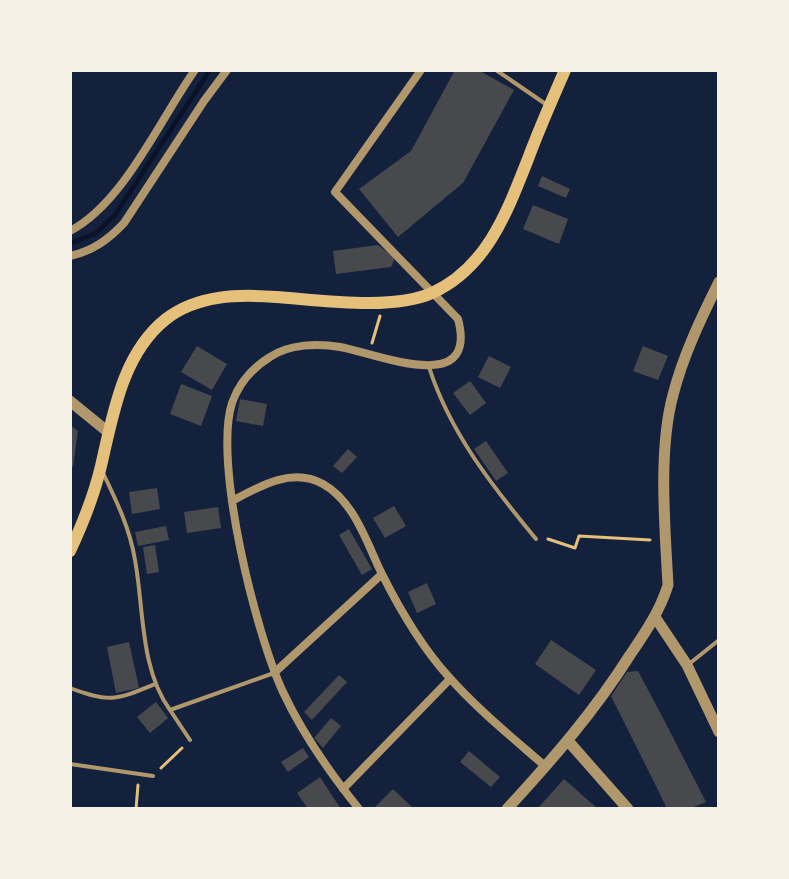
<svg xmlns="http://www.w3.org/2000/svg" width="789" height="879" font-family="'DM Sans',sans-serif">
<rect width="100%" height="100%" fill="#14213d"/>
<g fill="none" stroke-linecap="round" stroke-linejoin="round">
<!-- stream -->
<path stroke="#0b132b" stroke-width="5" d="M70 244 96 233 115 215 210 70"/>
</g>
<!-- building -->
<path fill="#48494c" d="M455 70H478L514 90 463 183 398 237 359 189 411 151Z
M542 176 570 189 566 198 538 186Z
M533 205 568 219 559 244 523 229Z
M378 245 395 258 391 267 336 274 333 251Z
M197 346 227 364 212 390 181 372Z
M643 346 668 356 658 380 633 371Z
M489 356 511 367 500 388 478 377Z
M470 381 486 403 470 415 453 393Z
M181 384 212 396 201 426 170 414Z
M240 399 267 404 263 426 236 421Z
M70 425 78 431 73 467H70Z
M486 441 508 473 496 481 474 449Z
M348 449 357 457 342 473 333 466Z
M157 488 160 509 132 514 129 492Z
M394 506 406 526 385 538 373 518Z
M218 507 221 528 187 533 184 512Z
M166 526 169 540 138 546 135 532Z
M349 529 372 569 362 575 339 535Z
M155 545 159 572 147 574 143 547Z
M427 583 436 604 417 613 408 592Z
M551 640 596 670 579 695 535 664Z
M129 642 139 688 116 693 107 647Z
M638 671 662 716 706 802 689 809H667L658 790 611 696 627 672Z
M339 675 347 682 312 720 304 712Z
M156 702 168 718 150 733 137 717Z
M331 718 341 726 323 748 314 738Z
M303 748 309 757 288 772 281 762Z
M469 751 500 777 491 787 460 762Z
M320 777 341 809H308L297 793Z
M564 779 598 809H537Z
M393 789 414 809H373Z"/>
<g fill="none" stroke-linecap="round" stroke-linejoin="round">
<!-- path -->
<path stroke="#e5c07b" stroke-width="3" d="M372 343 380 316
M548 539 575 548 579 536 650 540
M161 768 182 748
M136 809 138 785"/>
<!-- service -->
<path stroke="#b1986c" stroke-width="4" d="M496 70 547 105
M429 367C450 433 493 487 536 539
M103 473C117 502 130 529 135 560 144 609 140 669 170 710L274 673
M689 664 719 640
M70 688C110 703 116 700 155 684
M170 710 190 740
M70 764 153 776"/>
<!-- minor -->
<path stroke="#b1986c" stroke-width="8" d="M70 231C124 203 160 119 195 70
M70 256C93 251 109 239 124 223L204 101 227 70
M232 501C260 486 292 467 323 484 355 502 367 544 382 574 400 610 421 646 448 676 477 709 513 738 546 767
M274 673 382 574
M343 789 450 679
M359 809C330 773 303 735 283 692 256 634 213 463 232 403 239 383 252 368 270 357 289 344 318 343 340 347 375 353 479 398 458 319L335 192 421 70"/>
<!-- tertiary -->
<path stroke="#b1986c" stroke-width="11" d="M70 401 108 432
M655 617 687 665 719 732
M569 742 628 809
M507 809C552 760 594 712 630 655 645 633 660 611 668 585 665 528 658 450 673 395 683 356 701 318 719 282"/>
<!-- secondary -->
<path stroke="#e5c07b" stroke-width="12" d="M70 551C83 523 94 496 101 466 113 415 122 354 166 319 197 295 238 294 276 297 319 300 392 311 432 293 487 268 507 212 528 159 539 129 552 100 565 70"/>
</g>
<!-- border -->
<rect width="789" height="879" fill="none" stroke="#f6f1e7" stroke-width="144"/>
</svg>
